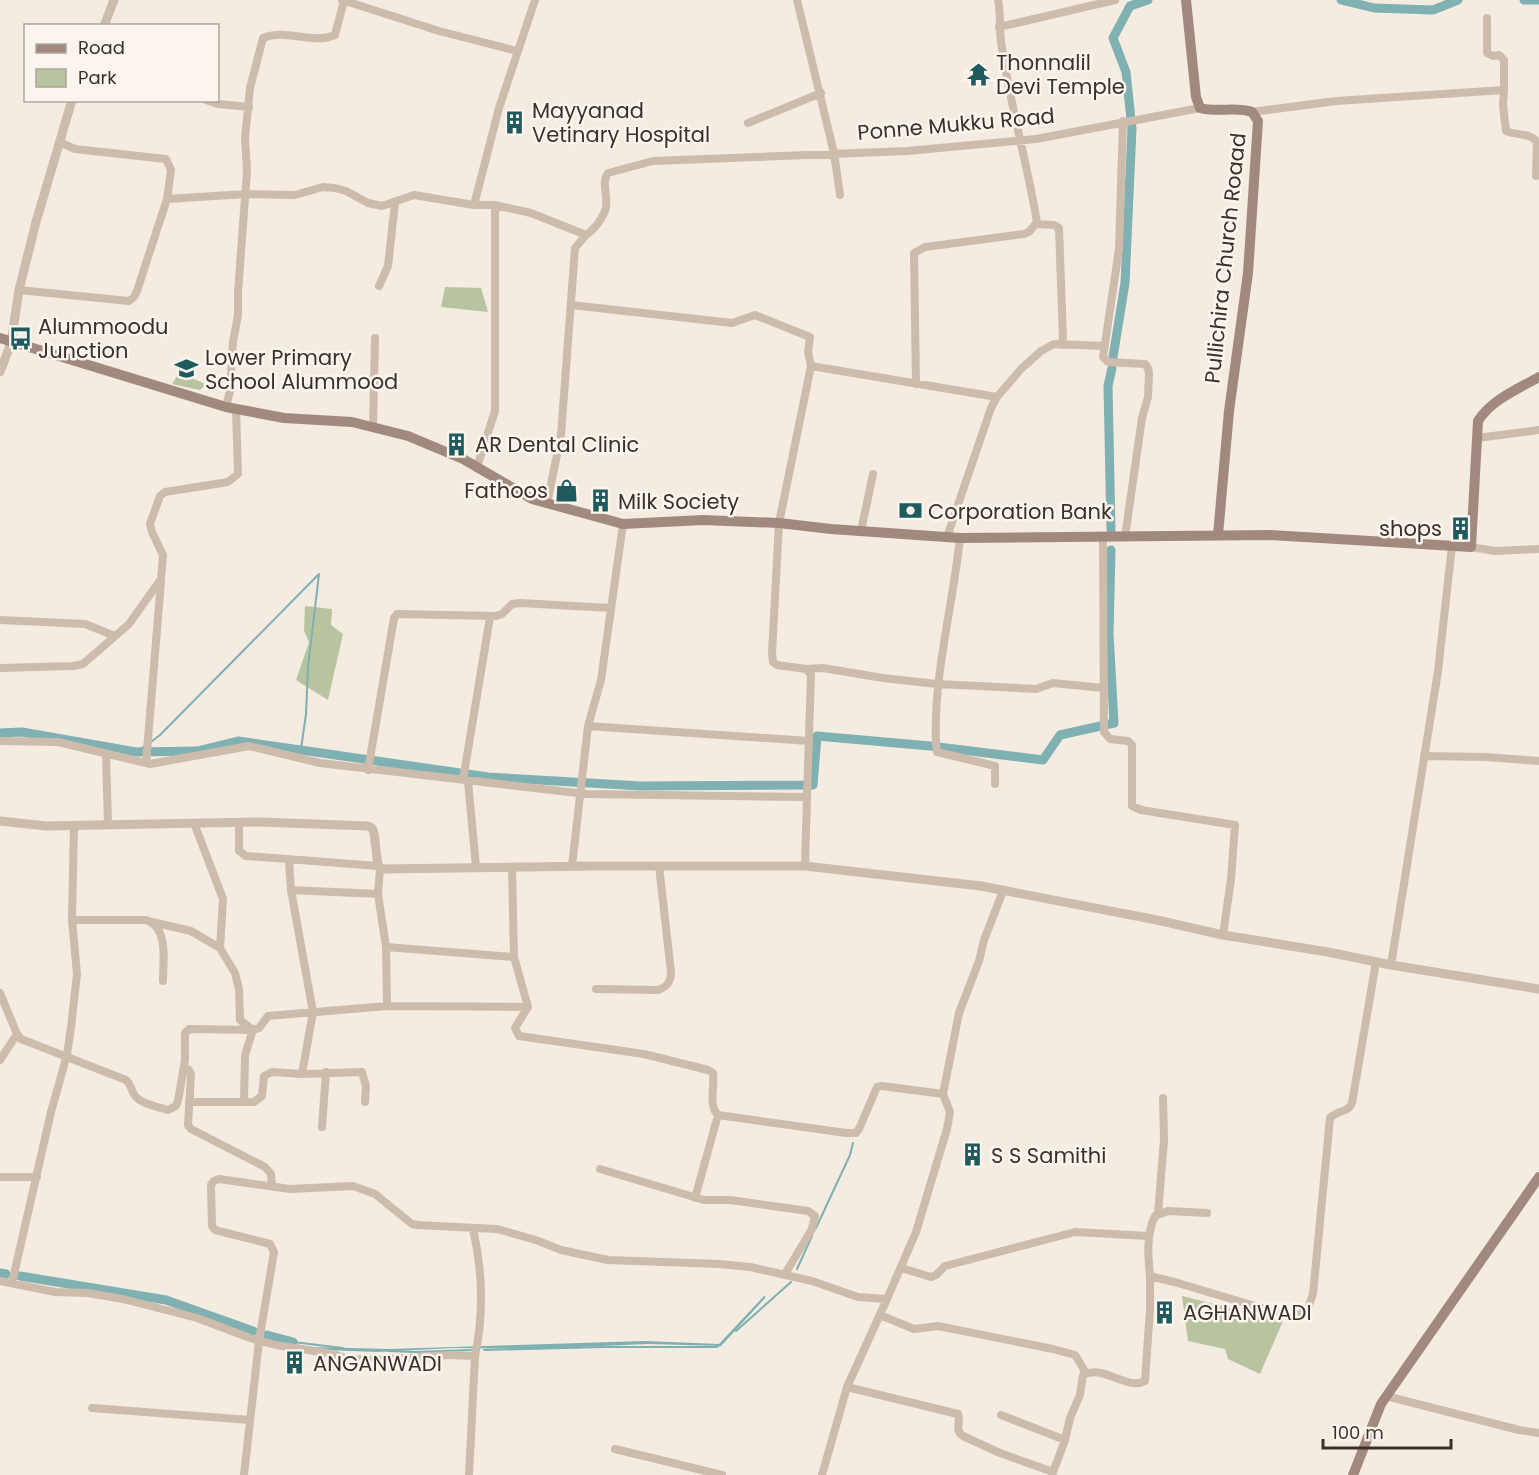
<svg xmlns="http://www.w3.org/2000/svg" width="1539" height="1475" font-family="Poppins,sans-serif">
<rect width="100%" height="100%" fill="#f4ebe1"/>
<!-- green -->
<path fill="#b8c4a0" d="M445 287 481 288 488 312 441 307Z
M179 373 206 384 200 390 172 384Z
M305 606 332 609 331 625 343 634 328 700 296 680 309 642 304 631Z
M1182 1296 1283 1321 1260 1374 1228 1359 1225 1349 1188 1341Z"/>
<!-- water -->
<path fill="#7fb0b2" d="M764 1296 766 1297 721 1346 648 1344 532 1349 453 1348 378 1352 324 1350 291 1344 313 1347 388 1349 645 1341 719 1344Z"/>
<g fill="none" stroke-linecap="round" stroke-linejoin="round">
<!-- stream -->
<path stroke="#7fb0b2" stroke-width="2" d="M151 742 160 735 319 574 308 667 306 714 301 749
M136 752 146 745
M816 1228 850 1155 853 1143
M797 1269 812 1236
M736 1331 791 1282
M293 1342 343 1348
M484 1350 603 1347H717L720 1345
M388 1351 415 1352 471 1350"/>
<!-- canal -->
<path stroke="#7fb0b2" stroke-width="9" d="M1341 0 1374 8 1433 10 1458 0
M1524 0H1539
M1113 357 1125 283 1132 129 1126 72 1113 38 1130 6 1148 0
M1111 530 1108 386 1112 368
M0 733 22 732 136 752 197 751 238 741 488 777 641 786 813 785 817 736 930 746 1043 760 1060 735 1114 723 1109 634 1111 550
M0 1273 6 1274
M20 1276 166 1300 253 1331
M267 1335 293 1342"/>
<!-- minor -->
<path stroke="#cdbbac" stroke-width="8" d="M342 0 439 31 517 51
M797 0 834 153 840 195
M1487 18V53L1493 56 1499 55 1504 60V90
M999 27 1115 0
M206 100 218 104 249 107
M1252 112 1336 101 1504 90 1503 105 1506 131C1516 136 1530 132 1537 142L1536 176
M1123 121 1119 249 1103 357 1108 362 1145 364 1148 368 1149 374 1148 397 1142 418 1125 537
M748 123 821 93
M59 142 75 149 166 159 171 170 167 199 246 194 295 195 323 187 335 188 346 191 368 203 382 206 414 195 474 205H495L531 213 586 235C594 230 604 217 606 207 608 195 601 183 608 173L653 161 907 151 1036 139 1200 108
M474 205 499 108 535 0
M1036 224 1054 225 1059 228 1063 338 1061 345
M379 286 388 266 395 203
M19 290 129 301 134 297 137 291 167 199
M571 305 732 323 755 315 810 337 808 352 811 366 997 397
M916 384 914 253 925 247 1024 234 1029 232 1037 222C1027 161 1009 102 1001 41 999 28 1001 14 998 0
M226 407 230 391 233 342 238 315V292L247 171 245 138 250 88 263 38C286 28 312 45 335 35L344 1
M373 427 375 338
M1477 438 1539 430
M477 467 495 411V205
M547 504 561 435 575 248 586 235
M861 531 873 474
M947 537 991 408 997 397 1021 369 1041 351 1054 344 1105 346
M1103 537 1104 732 1110 739 1128 741 1132 745V806L1141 810 1235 825 1231 879 1223 935
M960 538C953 605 933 677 936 744L937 752 995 766V784
M1471 547 1495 551 1539 549
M0 620 85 624 115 636
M0 668 73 666 83 664 129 624 161 579 163 555 152 532 150 524 160 496 165 492 228 482 238 474 236 409
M806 669 823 668 883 678 937 684 1036 689 1053 683 1103 688
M588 726 809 741
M0 741 58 742 150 764 249 746 320 763 586 794 807 797 811 675 806 669 777 665 773 662 772 653 779 523 811 366
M106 754 108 825
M1424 756 1486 757 1539 761
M146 763 161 581
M368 770 394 618 397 614 496 616 502 614 512 604 520 603 611 608
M463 780 490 617
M468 781 476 867
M239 822V851L246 856 378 866
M194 823 223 899 220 948 235 973 239 989 240 1020 253 1030 245 1055 244 1102
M289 861 291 890 313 1012 302 1074
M572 866 588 726 601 680 623 524
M805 866 807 797
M512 867 514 957 528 1007 515 1028 519 1036 644 1054 708 1070 713 1073C715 1086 708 1106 718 1115L846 1133H856L859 1129 877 1087 882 1086 943 1094
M380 868 378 894 386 947 387 1006
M291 890 378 894
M72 920H146C169 927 163 962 163 981
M152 922 191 931 220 948
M386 947 514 957
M1391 965 1438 671 1452 546
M596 989 658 990C667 987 671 982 671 972L659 866
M0 993 17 1034 21 1039 126 1080C132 1085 131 1092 136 1097 142 1104 159 1107 168 1110L176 1106 178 1101 185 1060V1033L189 1029 253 1030 259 1028 268 1016 387 1006 528 1007
M0 1060 17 1034
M184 1065V1068L189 1070 191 1075 188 1125 191 1129 265 1167 271 1174 272 1185
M189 1102H254L262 1096 264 1076 272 1072 302 1074 362 1072 366 1086 365 1102
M322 1127 326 1072
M600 1169 704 1200H730L808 1211 815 1216 812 1229 785 1274
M0 1177H37
M695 1198 718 1115
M1158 1214 1164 1140 1163 1098
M901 1268 931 1277 936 1275 945 1266 1075 1232 1149 1236
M1150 1276C1148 1256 1146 1235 1155 1216L1168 1211 1207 1213
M0 1281 55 1292 88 1293 123 1299 197 1318 250 1338 276 1345 333 1354 348 1359 378 1360 449 1355 475 1356C484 1313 483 1272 473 1229
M12 1283 51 1112 67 1055 71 1027 77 974 72 920 74 826
M880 1315 914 1329 938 1326 1053 1349 1075 1355 1086 1373
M847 1387 958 1414C961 1422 954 1430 963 1436L1000 1453 1053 1472
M1386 1396 1519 1430 1539 1433
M92 1408 250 1420
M1001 1415 1065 1440
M615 1449 722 1475
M244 1475 259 1341 274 1252 270 1244 215 1230 212 1226 211 1185 214 1181 219 1179 290 1189 353 1186 375 1194 412 1224 418 1225 497 1229 536 1240 561 1250 608 1260 719 1264 750 1267 812 1281 858 1297 887 1299 916 1232 947 1129 950 1112 943 1094 959 1013 979 961 984 940 1003 891
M469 1475 475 1356
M822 1475 847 1387 887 1299
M1052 1475 1065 1440 1070 1418 1080 1395 1083 1375C1104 1364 1127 1391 1145 1381L1150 1309V1276L1178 1283 1295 1318 1308 1308 1313 1294 1330 1118C1337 1110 1348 1113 1352 1103L1376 962"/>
<!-- tertiary -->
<path stroke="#cdbbac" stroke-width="9" d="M104 26 114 0
M0 372 11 343 19 290 36 222 72 100
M0 821 46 826 260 822 368 826 372 828 374 833 378 866 384 869 595 866H805L981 886 1157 920 1223 935 1328 952 1391 965 1539 989"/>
<!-- secondary -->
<path stroke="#a18a7d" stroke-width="10" d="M1186 0 1196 97 1200 108C1218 113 1235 106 1252 112L1258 121 1248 273 1229 411 1218 535
M0 338 226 407 284 418 352 422 408 436 463 459 532 499 623 524 703 520 779 523 831 529 960 538 1270 535 1471 547 1478 421C1491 400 1518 389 1539 377
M1353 1475 1381 1404 1539 1177"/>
</g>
<!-- icons -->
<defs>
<symbol id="temple-bare" viewBox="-9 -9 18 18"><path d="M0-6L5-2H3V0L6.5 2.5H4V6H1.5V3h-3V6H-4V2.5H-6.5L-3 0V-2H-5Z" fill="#1f5a5e" stroke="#fbf5ee" stroke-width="2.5" paint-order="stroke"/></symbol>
<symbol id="building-bare" viewBox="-9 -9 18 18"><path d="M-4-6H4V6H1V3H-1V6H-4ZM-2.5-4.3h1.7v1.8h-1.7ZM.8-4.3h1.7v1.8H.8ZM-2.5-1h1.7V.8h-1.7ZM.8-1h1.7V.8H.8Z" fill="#1f5a5e" stroke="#fbf5ee" stroke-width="2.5" paint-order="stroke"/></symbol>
<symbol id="bus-bare" viewBox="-9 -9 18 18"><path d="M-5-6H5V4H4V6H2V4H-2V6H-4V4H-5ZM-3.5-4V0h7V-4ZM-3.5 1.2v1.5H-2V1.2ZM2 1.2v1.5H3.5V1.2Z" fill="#1f5a5e" stroke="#fbf5ee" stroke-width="2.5" paint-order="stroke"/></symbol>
<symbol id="school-bare" viewBox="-9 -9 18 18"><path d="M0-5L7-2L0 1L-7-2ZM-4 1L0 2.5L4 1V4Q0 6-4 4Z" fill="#1f5a5e" stroke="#fbf5ee" stroke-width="2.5" paint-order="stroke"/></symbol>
<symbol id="shop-bare" viewBox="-9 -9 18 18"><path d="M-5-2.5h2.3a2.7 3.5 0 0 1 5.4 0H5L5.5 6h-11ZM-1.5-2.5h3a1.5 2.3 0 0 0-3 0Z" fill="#1f5a5e" stroke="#fbf5ee" stroke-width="2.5" paint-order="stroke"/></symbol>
<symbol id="bank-bare" viewBox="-9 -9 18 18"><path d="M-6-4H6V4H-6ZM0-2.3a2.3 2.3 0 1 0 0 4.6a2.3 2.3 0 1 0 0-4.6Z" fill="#1f5a5e" stroke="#fbf5ee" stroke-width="2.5" paint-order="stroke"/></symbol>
</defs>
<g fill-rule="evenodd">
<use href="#temple-bare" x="962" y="58" width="33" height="33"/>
<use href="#building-bare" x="498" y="106" width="33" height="33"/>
<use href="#bus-bare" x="4" y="322" width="33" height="33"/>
<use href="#school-bare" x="170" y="352" width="33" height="33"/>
<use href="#building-bare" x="440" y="428" width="33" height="33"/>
<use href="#shop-bare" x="550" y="474" width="33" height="33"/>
<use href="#building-bare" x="584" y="484" width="33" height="33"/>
<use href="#bank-bare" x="894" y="494" width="33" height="33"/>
<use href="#building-bare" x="1444" y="512" width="33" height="33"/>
<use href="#building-bare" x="956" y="1138" width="33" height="33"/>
<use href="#building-bare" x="1148" y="1296" width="33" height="33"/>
<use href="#building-bare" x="278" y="1346" width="33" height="33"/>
</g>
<g text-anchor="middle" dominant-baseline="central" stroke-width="5" stroke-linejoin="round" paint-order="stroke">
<!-- poi labels -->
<g font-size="21" fill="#3b302b" stroke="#fbf5ee" text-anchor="start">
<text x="996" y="62">Thonnalil<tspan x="996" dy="24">Devi Temple</tspan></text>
<text x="532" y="110">Mayyanad<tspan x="532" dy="24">Vetinary Hospital</tspan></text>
<text x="38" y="326">Alummoodu<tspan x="38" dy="24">Junction</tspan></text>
<text x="205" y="357">Lower Primary<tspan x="205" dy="24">School Alummood</tspan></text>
<text x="475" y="444">AR Dental Clinic</text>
<text x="548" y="490" text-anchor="end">Fathoos</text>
<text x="618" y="501">Milk Society</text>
<text x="928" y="511">Corporation Bank</text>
<text x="1442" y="528" text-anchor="end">shops</text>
<text x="991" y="1155">S S Samithi</text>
<text x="1183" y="1312">AGHANWADI</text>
<text x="313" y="1363">ANGANWADI</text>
</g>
<!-- street labels -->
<g font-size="21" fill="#3b302b" stroke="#fbf5ee">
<text transform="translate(956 124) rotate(-5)">Ponne Mukku Road</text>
<text transform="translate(1225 258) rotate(-84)">Pullichira Church Roaad</text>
</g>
</g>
<!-- legend -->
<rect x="24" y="24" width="195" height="78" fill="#fbf5ee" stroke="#aea6a0" stroke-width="1.5"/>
<rect x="36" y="44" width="30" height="9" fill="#a18a7d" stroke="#aea6a0" stroke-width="1.5"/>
<text x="78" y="54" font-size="18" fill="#3b302b">Road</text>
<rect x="36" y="69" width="30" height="18" fill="#b8c4a0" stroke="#aea6a0" stroke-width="1.5"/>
<text x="78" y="84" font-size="18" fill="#3b302b">Park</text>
<!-- scale -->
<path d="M1323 1439v9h128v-9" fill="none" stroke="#3b302b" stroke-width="3"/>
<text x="1332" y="1439" font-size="18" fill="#3b302b" stroke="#fbf5ee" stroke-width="4.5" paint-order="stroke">100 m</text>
</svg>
